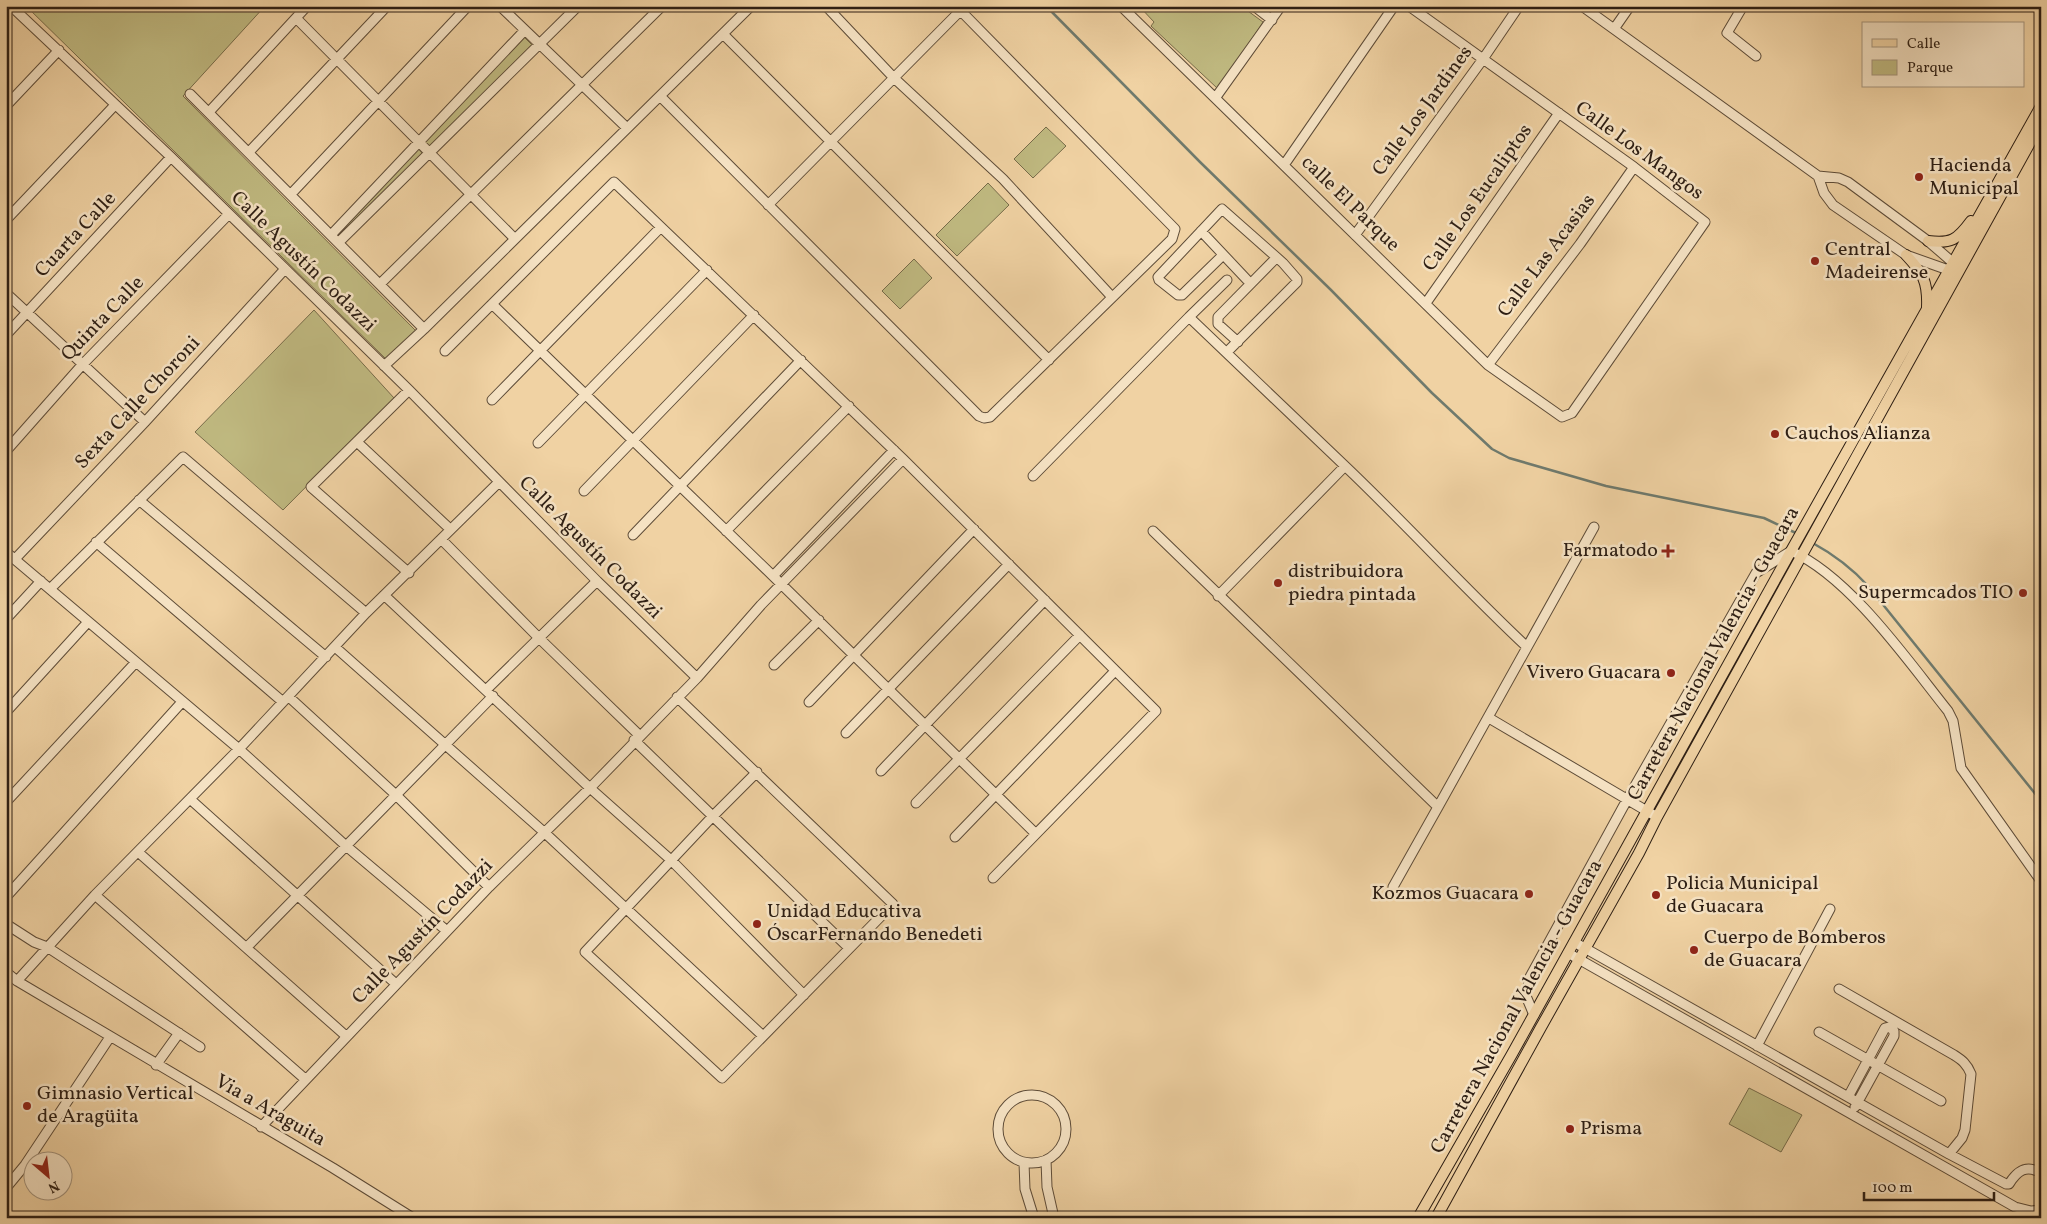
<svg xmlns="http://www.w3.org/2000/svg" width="2047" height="1224" font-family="Vollkorn,serif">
<rect width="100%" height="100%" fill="#f0d2a3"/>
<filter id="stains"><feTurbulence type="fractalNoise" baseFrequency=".004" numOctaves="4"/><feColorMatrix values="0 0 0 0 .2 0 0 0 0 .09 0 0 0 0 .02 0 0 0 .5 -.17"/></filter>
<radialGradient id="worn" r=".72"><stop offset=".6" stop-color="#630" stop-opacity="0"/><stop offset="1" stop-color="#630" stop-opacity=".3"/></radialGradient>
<!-- green -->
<path fill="#c0ba81" stroke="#776c4a" d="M26 6H265L183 96 416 331 386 359Z
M1139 6H1241L1263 22 1221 86 1217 88 1151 26 1154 22Z
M524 37 532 45 430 147 424 141Z
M1046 127 1066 146 1033 178 1014 159Z
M418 148 422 153 339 236 337 234Z
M988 183 1009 205 957 256 936 235Z
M914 259 932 278 900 309 882 291Z
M314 310 394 398 283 510 195 432Z
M1749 1088 1802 1115 1781 1152 1729 1124Z"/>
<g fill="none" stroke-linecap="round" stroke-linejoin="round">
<!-- stream -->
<path stroke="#6f7a6d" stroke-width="2.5" d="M1046 6 1200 162 1331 290 1432 393 1492 449 1509 458 1606 486 1764 518 1798 534
M1811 542C1833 554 1851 567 1868 586L2041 801"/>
<defs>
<path id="minor" d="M11 6 171 157 409 390 597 581 697 678 590 788 489 887 261 1127
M500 6 627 128
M826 6 894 78 1003 179 1112 297
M1121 6 1488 365 1562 417 1572 413 1705 222 1634 167 1409 6
M1254 6 1272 20
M1582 6 1818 176 1839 178 1848 182 1928 241 1958 267
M1743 6 1727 33 1756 56
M296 18 515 239
M1614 29 1630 6
M723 34 1049 360
M190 94 424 329
M660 96 979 416 984 418 990 417 1172 239 1175 229 956 6
M1216 97 1281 6
M6 106 59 50
M209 112 307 6
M249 152 387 6
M1284 165 1394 6
M1818 176 1824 193 1833 205 1906 255 1954 272
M291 194 468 6
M768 205 960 11
M6 220 115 105
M1201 231 1250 283
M331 235 525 30
M1355 235 1483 59 1519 6
M339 242 578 6
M1223 255 1182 295H1178L1159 280 1158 277 1222 209 1283 263 1297 279V282L1227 352
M380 284 662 6
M6 293 145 422
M1426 303 1559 113
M492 304 773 576 1035 833
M1189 317 1227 280
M6 335 171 157
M1238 342 1218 324V317L1276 258
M445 351 614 182 903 459 1156 711 993 878
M1488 365 1580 244 1634 167
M384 366 424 329 751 6
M492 400 661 227
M357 442 450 529
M538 443 707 270
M6 451 82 365 229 214
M1033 476 1189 317 1345 466
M584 491 754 315
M139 500 326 657
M726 531 849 406
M1153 531 1438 807 1594 527
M633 535 801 360
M441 539 540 639 639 735
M96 542 283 702
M6 552 239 749 345 845 447 931
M15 559 145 422 285 269
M409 573 311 487 409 390
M773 576 894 450
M50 589 183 457 366 613
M384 595 590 788 671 860 804 995
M1218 596 1345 466C1407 525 1465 589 1527 647
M6 619 41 581
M335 647 545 833 763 1036
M774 665 819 620
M697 678 761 605 903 459
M486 690 597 581
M289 697 396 795 489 887
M677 697 893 904 722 1078 585 952 712 817 757 772
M809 702 974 529
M6 712 88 622
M1489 718 1657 817
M846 733 1009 564
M634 740 849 948
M881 771 1045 600
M190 799 396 984
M6 802 136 662
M916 803 1080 635
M955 837 1115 671
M138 852 346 1036
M1393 887 1438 807
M95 895 305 1079
M6 897 182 702
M6 924 34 942 47 947 200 1047
M1574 942 1949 1154 2006 1184H2009C2017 1171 2026 1164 2041 1173
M247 947 493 696
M1568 953 2015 1207 2031 1211 2041 1210
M6 972 17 981 333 1168 413 1218
M17 981 95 895 239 749 366 613 499 482
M1839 989 1954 1055C1962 1060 1967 1064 1971 1074L1965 1130 1962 1138 1949 1154
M1534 1015 1526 996 1530 977 1623 807 1756 573 1791 551C1850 577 1908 661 1948 711L1953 721 1961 768 2041 881
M1819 1032 1941 1101
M1757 1046 1830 909
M156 1065 179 1033
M998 1129a34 34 0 1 1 68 0a34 34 0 1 1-68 0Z
M1848 1097 1885 1028 1889 1027 1894 1031V1036L1855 1107
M1046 1160 1047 1187 1054 1218
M1024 1163 1025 1189 1034 1218
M6 1188 25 1165 110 1037"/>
<path id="major" d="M1928 241C1951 244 1957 240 1971 221
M1906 255C1923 273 1928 282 1927 307
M1418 1218 1512 1054 1791 551 2041 106
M1436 1218 1540 1029 1639 853 1657 817 2041 123"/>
</defs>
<!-- minor casing -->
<use href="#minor" stroke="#5e4c38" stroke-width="11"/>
<!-- major casing -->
<use href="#major" stroke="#2e1f14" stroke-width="12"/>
<!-- minor -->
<use href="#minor" stroke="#f5e2c3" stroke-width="9"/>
<!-- major -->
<use href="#major" stroke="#f0d2a3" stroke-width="10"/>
</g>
<!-- markers -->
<g fill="#8f2418" stroke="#f5e2c3" stroke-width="2">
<circle cx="1919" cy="177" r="5"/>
<circle cx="1815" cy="261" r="5"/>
<circle cx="1775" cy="434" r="5"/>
<path d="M1665.5 543.5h5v5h5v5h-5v5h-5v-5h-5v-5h5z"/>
<circle cx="1278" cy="583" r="5"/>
<circle cx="2023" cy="593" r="5"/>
<circle cx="1671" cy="673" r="5"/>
<circle cx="1529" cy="894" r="5"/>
<circle cx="1656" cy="895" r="5"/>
<circle cx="757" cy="924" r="5"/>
<circle cx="1694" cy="950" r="5"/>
<circle cx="27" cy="1106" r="5"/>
<circle cx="1570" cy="1129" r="5"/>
</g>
<g text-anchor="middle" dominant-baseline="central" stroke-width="5" stroke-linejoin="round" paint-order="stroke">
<!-- street labels -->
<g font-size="20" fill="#2e1f14" stroke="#f5e2c3">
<text transform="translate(1423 111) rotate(-54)">Calle Los Jardines</text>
<text transform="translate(1639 151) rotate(36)">Calle Los Mangos</text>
<text transform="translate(1478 198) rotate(-55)">Calle Los Eucaliptos</text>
<text transform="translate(1350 204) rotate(44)">calle El Parque</text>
<text transform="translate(76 235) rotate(-47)">Cuarta Calle</text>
<text transform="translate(1547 256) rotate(-53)">Calle Las Acasias</text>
<text transform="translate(303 262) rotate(44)">Calle Agustín Codazzi</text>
<text transform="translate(103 319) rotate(-46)">Quinta Calle</text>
<text transform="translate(138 403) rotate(-47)">Sexta Calle Choroni</text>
<text transform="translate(590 548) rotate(45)">Calle Agustín Codazzi</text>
<text transform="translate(1714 654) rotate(-61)">Carretera Nacional Valencia - Guacara</text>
<text transform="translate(423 932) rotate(-46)">Calle Agustín Codazzi</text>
<text transform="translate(1517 1007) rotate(-61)">Carretera Nacional Valencia - Guacara</text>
<text transform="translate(270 1111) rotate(30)">Via a Araguita</text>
</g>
<!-- poi labels -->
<g font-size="20" fill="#2e1f14" stroke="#f5e2c3" text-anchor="start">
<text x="1929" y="166">Hacienda<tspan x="1929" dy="23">Municipal</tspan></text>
<text x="1825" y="250">Central<tspan x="1825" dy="23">Madeirense</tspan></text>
<text x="1785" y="434">Cauchos Alianza</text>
<text x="1658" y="551" text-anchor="end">Farmatodo</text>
<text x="1288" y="572">distribuidora<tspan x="1288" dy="23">piedra pintada</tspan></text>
<text x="2013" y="593" text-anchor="end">Supermcados TIO</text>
<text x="1661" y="673" text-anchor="end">Vivero Guacara</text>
<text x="1666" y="884">Policia Municipal<tspan x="1666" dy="23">de Guacara</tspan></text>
<text x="1519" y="894" text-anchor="end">Kozmos Guacara</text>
<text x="767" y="912">Unidad Educativa<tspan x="767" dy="23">ÓscarFernando Benedeti</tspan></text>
<text x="1704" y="938">Cuerpo de Bomberos<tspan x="1704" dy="23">de Guacara</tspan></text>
<text x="37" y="1094">Gimnasio Vertical<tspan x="37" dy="23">de Aragüita</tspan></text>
<text x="1580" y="1129">Prisma</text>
</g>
</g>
<!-- margin -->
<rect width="2047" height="1224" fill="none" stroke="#f0d2a3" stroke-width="25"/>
<rect x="8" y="8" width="2032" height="1209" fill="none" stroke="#2e1f14" stroke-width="2.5"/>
<rect x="12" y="12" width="2022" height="1199" fill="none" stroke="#2e1f14"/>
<!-- legend -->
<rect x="1862" y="22" width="162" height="65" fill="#f5e2c3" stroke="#a5947d"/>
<rect x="1872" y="39" width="25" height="8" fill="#f0d2a3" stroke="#a5947d"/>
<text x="1907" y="48" font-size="15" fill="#2e1f14">Calle</text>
<rect x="1872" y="60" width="25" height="15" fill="#c0ba81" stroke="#a5947d"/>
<text x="1907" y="72" font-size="15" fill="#2e1f14">Parque</text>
<!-- north arrow -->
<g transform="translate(48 1176) rotate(152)"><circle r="24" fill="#f5e2c3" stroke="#a5947d"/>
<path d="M0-4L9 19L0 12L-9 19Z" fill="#8f2418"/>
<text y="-8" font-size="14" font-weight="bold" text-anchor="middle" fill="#2e1f14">N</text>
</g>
<!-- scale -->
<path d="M1864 1192v8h130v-8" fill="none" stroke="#2e1f14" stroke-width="2.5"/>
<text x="1872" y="1192" font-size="15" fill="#2e1f14" stroke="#f5e2c3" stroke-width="4" paint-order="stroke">100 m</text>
<rect width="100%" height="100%" filter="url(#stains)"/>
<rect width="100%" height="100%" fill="url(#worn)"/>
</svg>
